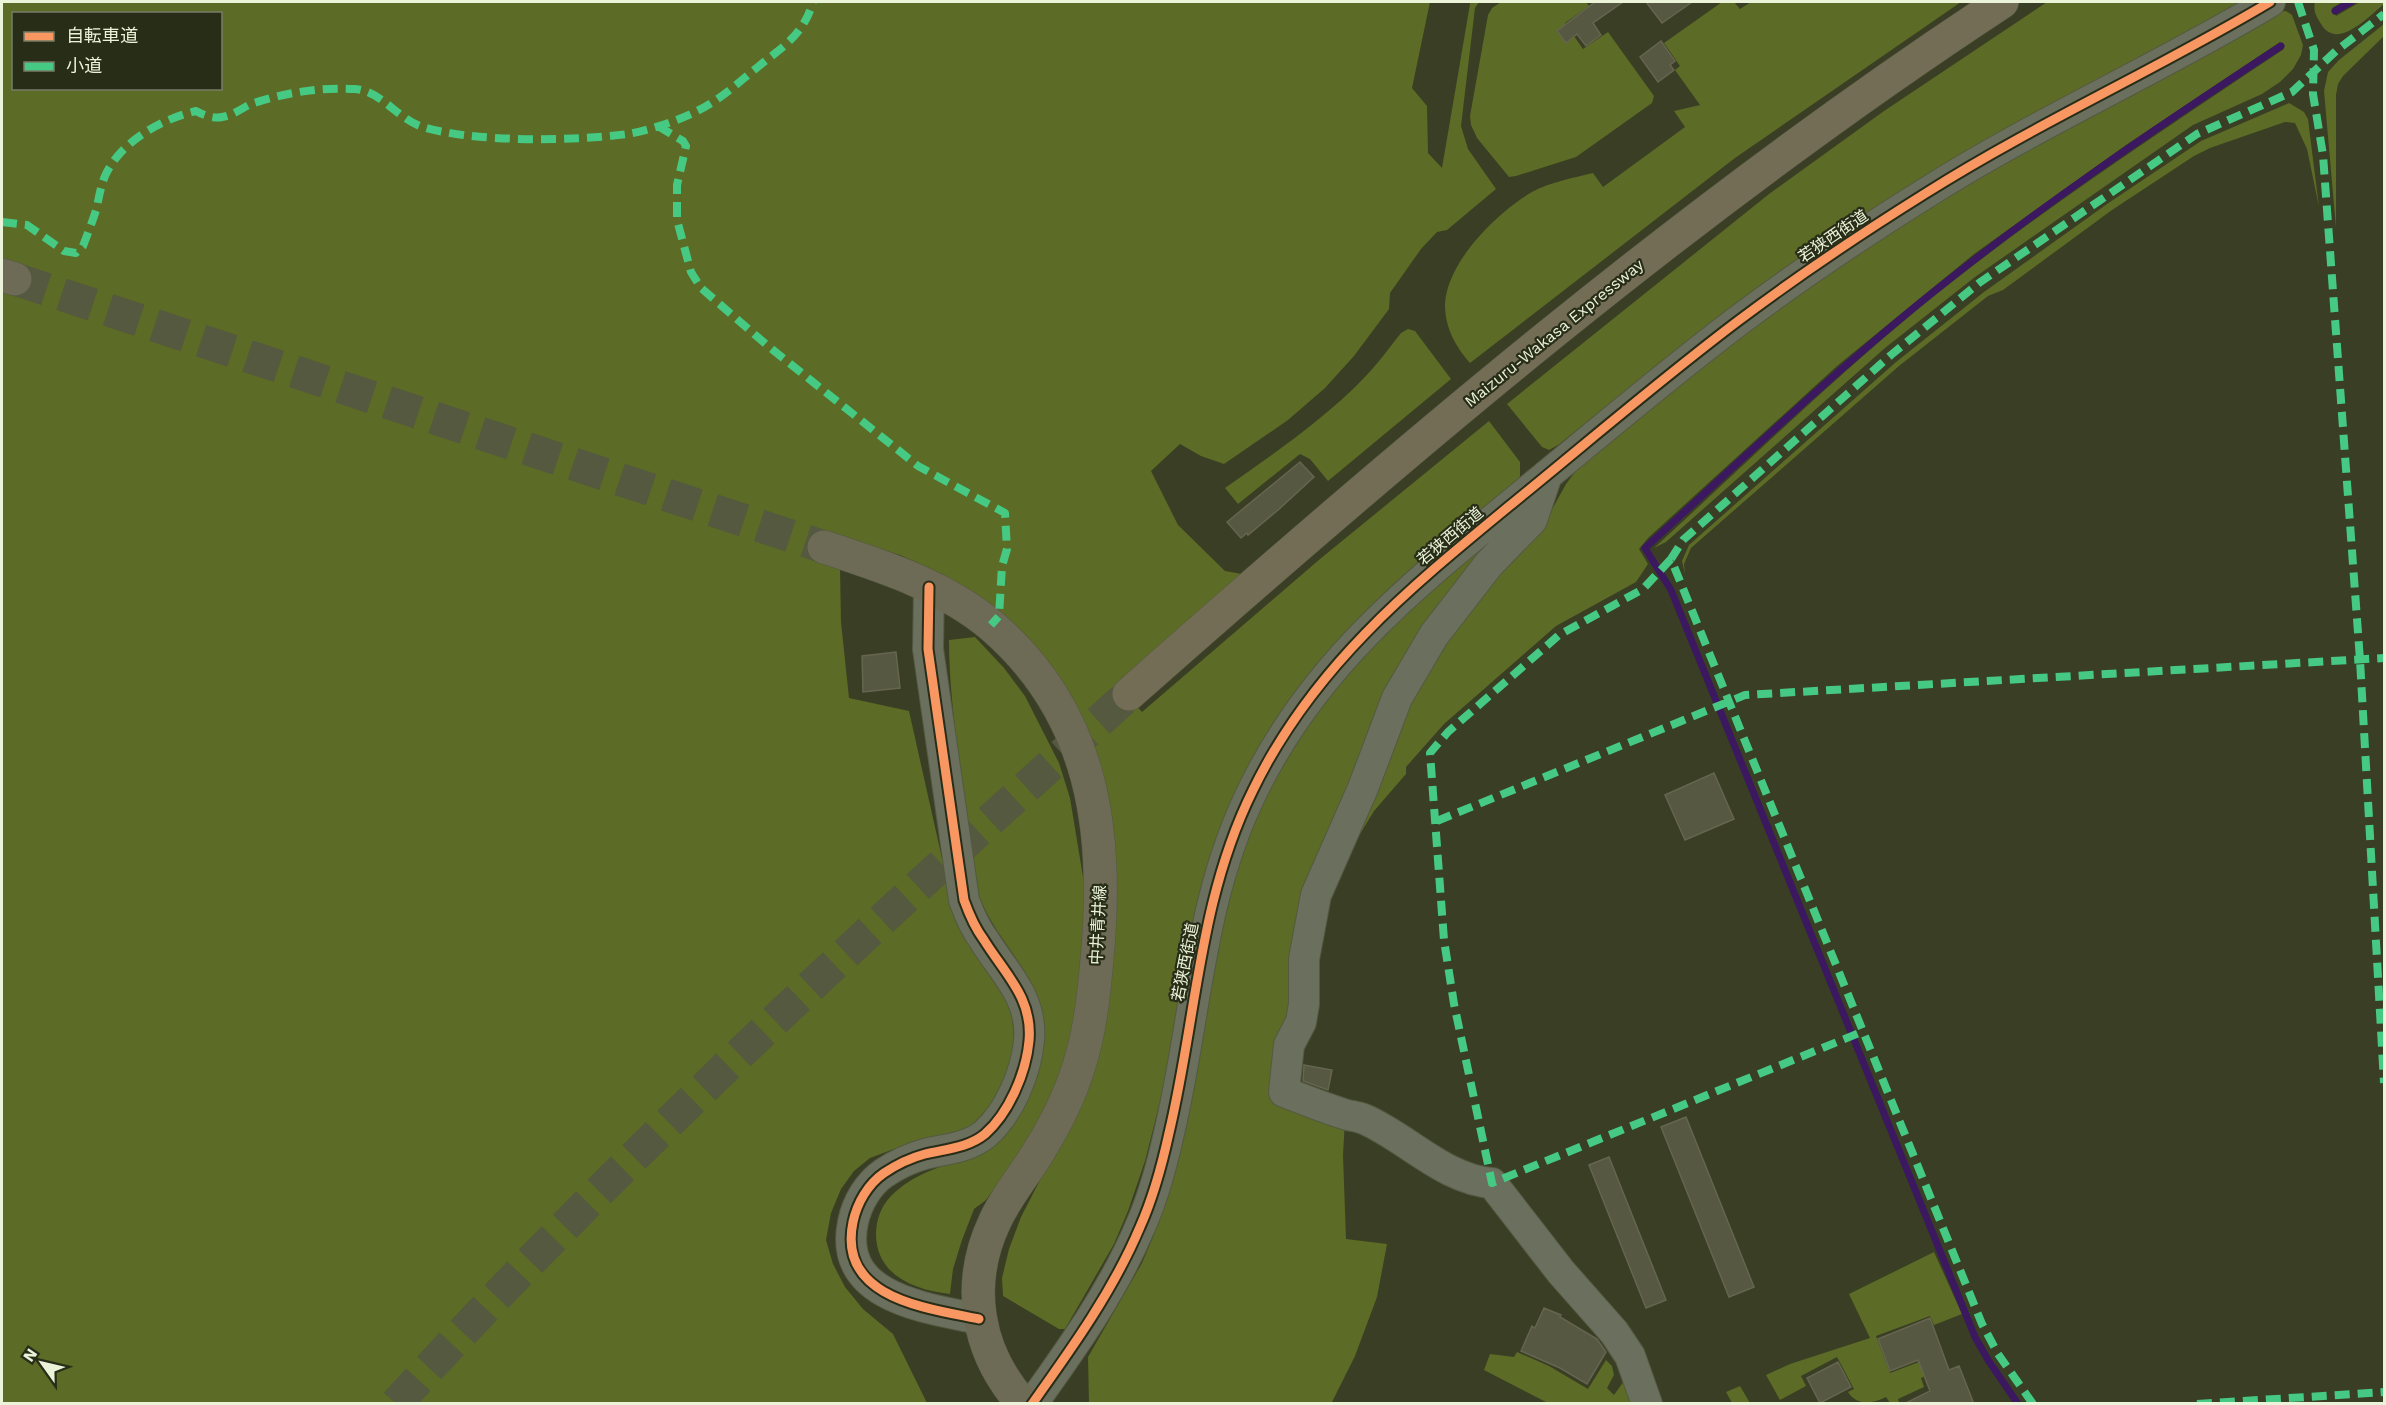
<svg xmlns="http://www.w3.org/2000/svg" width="2386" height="1405" font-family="'Work Sans','Noto Sans JP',sans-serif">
<rect width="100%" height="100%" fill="#393e24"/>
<!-- green -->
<path fill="#5c6b25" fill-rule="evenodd" d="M2 2H1430L1412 88 1427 106 1428 153 1442 168 1470 4 1471 2H1479L1475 8 1461 126 1468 149 1496 189 1447 230 1437 232 1421 249 1390 293 1389 309 1354 356 1325 388 1288 420 1224 464 1201 456 1180 444 1151 471 1178 525 1225 571 1242 574 1122 689 1142 712 1320 559 1489 421 1520 462V476L1516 487 1288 706 1164 1086 1145 1161 1128 1211 1114 1244 1065 1329H1059L1003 1296 1002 1278 1009 1249 1021 1217 1056 1149 1108 808 982 601 942 574 900 555 825 533 840 567 841 622 849 698 909 711 952 903 971 949 1006 995 1012 1016 1014 1039 1010 1065 999 1091 987 1109 971 1126 951 1136 894 1149 870 1158 854 1171 841 1189 831 1213 826 1240 833 1264 845 1287 863 1309 893 1334 927 1403H2ZM14 14H220V88H14Z
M1501 2H1586L1589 6 1565 23 1583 49 1608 32 1654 96 1652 103 1576 157 1516 176 1509 177 1477 138 1471 125 1470 116 1488 15 1492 8Z
M1722 2H1734L1740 9 1751 2H1961L1735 158 1470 363C1456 347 1445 328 1445 305 1446 263 1497 212 1532 192 1550 182 1573 178 1593 173L1603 187 1685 127 1674 111 1700 105 1675 70 1680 66 1664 43Z
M2047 2H2242C2138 64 2027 113 1924 177 1795 256 1676 352 1558 445L1549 450 1542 447 1507 404 1769 194 1884 111Z
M2315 2H2342L2332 8 2336 16 2360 2H2384V4C2368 17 2337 51 2321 24 2316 16 2313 11 2315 2Z
M2286 11 2292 15 2303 45 2301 55 2293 69 2280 82 2262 94 2193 125 1975 277 1885 348 1666 542 1654 548C1741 468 1826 385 1917 310 2033 215 2160 132 2284 49L2280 42 2126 145 1974 254 1837 366 1648 538 1639 549 1648 564 1636 582 1556 626 1444 724 1406 767V774L1374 811 1360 834 1329 899H1325L1439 640 1550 513 1566 484 1584 460 1690 374 1821 277 1939 200 2277 12Z
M2384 24V36L2343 76 2338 84 2336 95V228L2324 91 2328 72 2339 60Z
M2289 103 2304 112 2308 119 2319 207 2307 149 2295 123 2285 122 2210 148 2194 156 2112 210 2003 290 1988 296 1899 366 1691 548 1684 564 1685 574 1682 561 1689 545 1896 362 1984 292 2107 204 2201 141Z
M1408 329 1415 331 1451 379 1328 481 1310 459 1300 454 1238 504 1225 488C1273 454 1322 421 1363 379 1377 365 1389 348 1401 333Z
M1510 522 1356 785 1279 1099 1345 1119 1343 1155 1346 1239 1387 1244 1377 1297 1355 1356 1331 1404 1089 1403 1088 1357 1142 1263 1153 1237 1173 1178 1211 973 1244 843 1269 787 1312 716 1374 641Z
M975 637 1004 668 1025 696 1059 763 1070 798 1086 895 1074 1032 1050 1104 1005 1174 986 1200 974 1209 962 1240 953 1269 950 1294C914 1290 876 1275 876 1234 876 1220 881 1206 891 1196 913 1174 941 1166 969 1158L1041 1009C1030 966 995 938 980 898 969 868 968 834 964 803 958 749 949 694 949 640Z
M1934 1252 1962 1314 1934 1325 1930 1316 1876 1336 1890 1373 1932 1357 1941 1369 1921 1378 1924 1387 1898 1399 1899 1403H1890L1886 1397C1871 1405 1856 1405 1848 1392L1854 1389 1837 1357 1801 1376 1806 1386 1780 1400 1766 1375 1790 1364 1870 1338 1849 1294Z
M1517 1352 1549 1366 1588 1389 1606 1360 1612 1366 1614 1375 1607 1388 1614 1395 1624 1381 1643 1403H1548L1484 1370 1490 1354 1514 1357Z
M1740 1386 1750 1403H1732L1726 1392Z"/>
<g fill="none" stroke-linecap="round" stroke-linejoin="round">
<!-- stream -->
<path stroke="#3b1860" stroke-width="7" d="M2335 11 2351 2
M2018 1404 1988 1360 1975 1337 1671 590 1645 548C1735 466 1822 383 1916 306 2031 212 2156 128 2281 46"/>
</g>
<!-- building -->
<path fill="#575841" stroke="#656550" stroke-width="1.5" d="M1595 2H1623L1593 23 1601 35 1586 46 1577 34 1566 43 1557 31Z
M1646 2H1692L1662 23Z
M1661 41 1675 61 1670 65 1674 70 1658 82 1640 57Z
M1300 462 1314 477 1278 510 1248 535 1247 533 1241 538 1227 522Z
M896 652 900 688 863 692 862 656Z
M1714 773 1734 819 1685 840 1665 795Z
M1304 1065 1332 1070 1328 1090 1303 1081Z
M1686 1117 1754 1287 1729 1297 1661 1127Z
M1609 1157 1666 1300 1646 1308 1589 1165Z
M1544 1308 1561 1315 1560 1317 1597 1339 1606 1352 1587 1384 1560 1368 1521 1351 1532 1326 1535 1328Z
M1930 1318 1949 1370 1959 1366 1974 1404H1904L1930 1391 1918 1360 1890 1371 1878 1339Z
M1838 1362 1851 1387 1820 1403 1807 1378Z"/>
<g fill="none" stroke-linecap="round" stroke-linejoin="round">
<!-- major-tunnel -->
<path stroke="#54593f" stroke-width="33" stroke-dasharray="33 16" stroke-linecap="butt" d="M15 279 824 547"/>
<!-- highway-tunnel -->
<path stroke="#54593f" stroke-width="33" stroke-dasharray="33 16" stroke-linecap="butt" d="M396 1404C625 1153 877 922 1129 694"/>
<defs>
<path id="minor" d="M1547 475 1532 520 1489 564 1434 635 1397 698 1363 788 1316 895 1304 959V1004L1301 1022 1289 1045 1284 1092C1303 1099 1322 1107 1341 1113 1348 1116 1356 1116 1364 1119 1406 1137 1445 1180 1492 1183L1561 1272 1614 1332 1630 1356 1647 1404
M929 587 928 649 964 900C969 914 975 928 984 940 1005 974 1033 998 1029 1041 1026 1073 1009 1113 985 1134 968 1148 945 1149 925 1154 910 1158 896 1165 884 1173 868 1184 857 1203 853 1222 837 1298 926 1308 979 1319
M1032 1404C1072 1348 1113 1291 1140 1227 1153 1198 1162 1165 1169 1133 1197 1016 1198 901 1253 790 1315 662 1417 582 1524 494 1595 436 1665 376 1738 321 1799 275 1862 233 1926 193 2037 123 2158 69 2270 2"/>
<path id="major" d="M2 275 15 279
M824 547C882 566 945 586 992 626 1094 714 1109 832 1097 959 1094 994 1090 1032 1079 1066 1069 1099 1052 1131 1034 1159 1021 1179 1005 1199 995 1221 965 1284 976 1352 1023 1404"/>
<path id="highway" d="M1129 694C1407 448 1691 206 2002 2"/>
</defs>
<!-- minor casing -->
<use href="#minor" stroke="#545942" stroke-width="32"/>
<!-- major casing -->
<use href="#major" stroke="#545942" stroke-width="34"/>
<!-- highway casing -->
<use href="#highway" stroke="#545942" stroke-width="34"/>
<!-- minor -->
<use href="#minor" stroke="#6b6f5d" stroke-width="30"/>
<!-- major -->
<use href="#major" stroke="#6d6a55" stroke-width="33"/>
<!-- highway -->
<use href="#highway" stroke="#746d56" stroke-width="33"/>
<!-- quiet -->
<path stroke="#46c982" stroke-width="8" stroke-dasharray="15 8" stroke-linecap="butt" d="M2298 2 2314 50 2313 94 2323 155 2360 660 2384 1083
M658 126 683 141 686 146 677 185V220L691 272 701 288 768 346 918 466 1005 513 1007 549 1002 566 999 616 991 625
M2 222 27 225 64 251 76 253 83 246C88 233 93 220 97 207 99 196 101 186 105 176 120 142 161 119 196 111 203 115 214 119 222 117 232 116 242 108 251 104 284 93 319 87 354 89 380 90 396 117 420 126 471 143 575 141 628 134 650 130 677 121 697 111 720 100 739 82 759 66 785 45 803 35 813 2
M1671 559 1643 589 1559 635 1448 732 1430 753 1444 940 1454 1004 1492 1183 1864 1031
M1437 821 1745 695 2384 658
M2033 1404 1998 1354 1982 1324 1671 559 1683 540 1891 355 1979 283 2197 134 2292 92 2336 51 2384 14
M2197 1404 2384 1392"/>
<defs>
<path id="cycleway" d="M929 587 928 649 964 900C969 914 975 928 984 940 1005 974 1033 998 1029 1041 1026 1073 1009 1113 985 1134 968 1148 945 1149 925 1154 910 1158 896 1165 884 1173 868 1184 857 1203 853 1222 837 1298 926 1308 979 1319
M1032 1404C1072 1348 1113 1291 1140 1227 1153 1198 1162 1165 1169 1133 1197 1016 1198 901 1253 790 1315 662 1417 582 1524 494 1595 436 1665 376 1738 321 1799 275 1862 233 1926 193 2037 123 2158 69 2270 2"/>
</defs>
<!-- cycleway casing -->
<use href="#cycleway" stroke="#282d18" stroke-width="13"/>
<!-- cycleway -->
<use href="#cycleway" stroke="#f99763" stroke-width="9"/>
</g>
<g text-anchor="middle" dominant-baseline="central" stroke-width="4.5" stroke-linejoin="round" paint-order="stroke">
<!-- street labels -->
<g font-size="16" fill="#ebf3d9" stroke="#282d18">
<text transform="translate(1833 236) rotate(-34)">若狭西街道</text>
<text transform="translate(1554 333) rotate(-39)">Maizuru-Wakasa Expressway</text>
<text transform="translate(1450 536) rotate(-40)">若狭西街道</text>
<text transform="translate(1098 925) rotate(-87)">中井青井線</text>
<text transform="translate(1185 962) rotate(-79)">若狭西街道</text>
</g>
</g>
<!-- border -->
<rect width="2386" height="1405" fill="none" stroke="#ebf3d9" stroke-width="6"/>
<!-- legend -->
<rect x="12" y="12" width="210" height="78" fill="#282d18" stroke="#767c65" stroke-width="1.5"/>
<rect x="24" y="32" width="30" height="9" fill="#f99763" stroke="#767c65" stroke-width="1.5"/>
<text x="66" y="42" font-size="18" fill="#ebf3d9">自転車道</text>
<rect x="24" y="62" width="30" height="9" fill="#46c982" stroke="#767c65" stroke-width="1.5"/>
<text x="66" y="72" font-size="18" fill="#ebf3d9">小道</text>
<!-- north arrow -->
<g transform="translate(42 1363) rotate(304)" stroke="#282d18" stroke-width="4.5" paint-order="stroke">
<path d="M0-4.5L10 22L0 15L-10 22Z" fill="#ebf3d9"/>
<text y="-9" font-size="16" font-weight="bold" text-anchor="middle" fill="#ebf3d9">N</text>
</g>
</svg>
